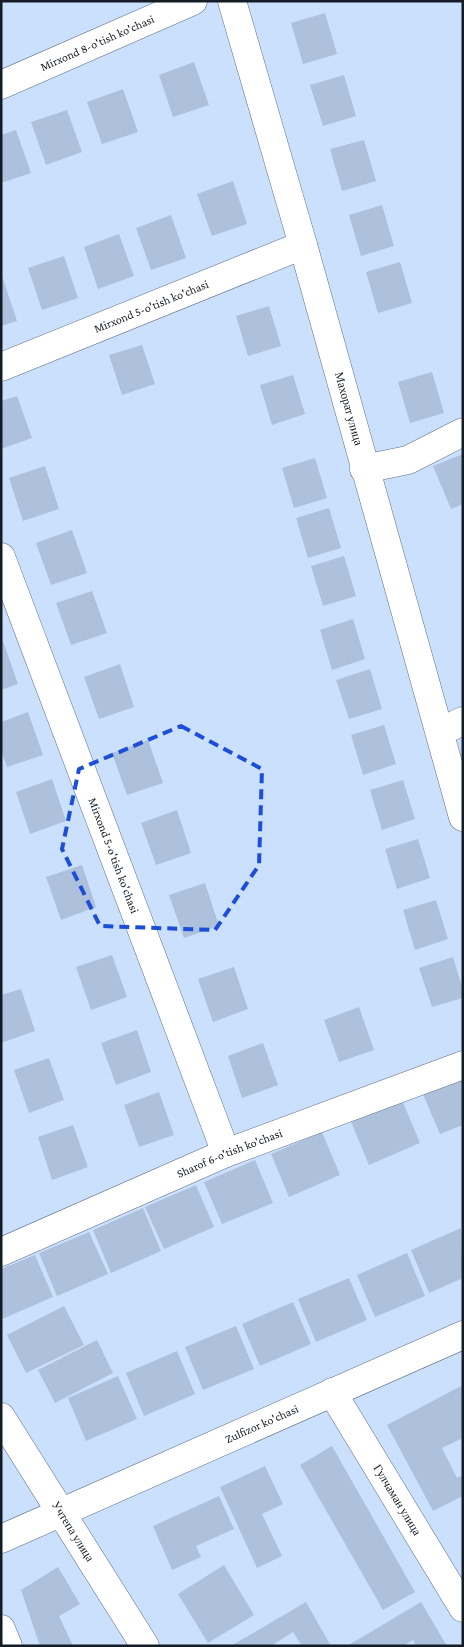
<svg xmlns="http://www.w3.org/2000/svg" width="464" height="1647" font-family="'Crimson Pro',serif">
<rect width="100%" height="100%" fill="#cbe0fc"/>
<!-- building -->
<path fill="#adc1dd" d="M325 13 337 54 303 64 291 23Z
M194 62 209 105 173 117 159 75Z
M344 75 356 116 323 126 310 85Z
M123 89 138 132 102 144 87 102Z
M67 110 82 152 46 165 31 122Z
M16 130 31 173 1 183V135Z
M364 140 376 181 342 191 330 149Z
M233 181 247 224 212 236 197 194Z
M382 205 394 246 361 256 349 215Z
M171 215 186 258 151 270 136 228Z
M119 234 134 276 98 289 84 247Z
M64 256 78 298 42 310 28 268Z
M400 262 412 303 378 313 366 272Z
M2 276 17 321 1 326V277Z
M269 306 281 346 248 356 236 316Z
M142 345 155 384 122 395 109 355Z
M432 372 444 413 410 423 398 382Z
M293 375 305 414 272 425 260 385Z
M17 396 32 438 1 449V401Z
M463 454V504L451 509 433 466Z
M315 458 327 498 294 508 282 468Z
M45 466 59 509 23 521 9 478Z
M329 508 341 548 308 558 296 518Z
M72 530 87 573 51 585 36 543Z
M344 556 356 596 323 606 311 566Z
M92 591 107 633 71 645 56 603Z
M353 619 365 659 332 670 320 630Z
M3 641 18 684 1 690V642Z
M120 664 134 707 99 719 84 677Z
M370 669 382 709 349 719 336 680Z
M28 712 43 755 7 767 1 750V722Z
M384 725 396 764 363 775 351 735Z
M148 740 163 783 127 795 112 753Z
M52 779 66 821 30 834 16 792Z
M403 780 415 819 382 830 370 790Z
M177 810 191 853 156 865 141 823Z
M418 839 430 878 397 889 385 849Z
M82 865 96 907 61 920 46 877Z
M205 883 219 926 184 938 169 895Z
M436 900 448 939 415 950 403 910Z
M112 955 127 997 91 1010 76 967Z
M453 957 463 990V998L432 1007 419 968Z
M234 967 248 1009 213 1022 198 979Z
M21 989 35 1031 1 1043V995Z
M359 1007 374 1050 339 1062 324 1020Z
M137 1030 151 1072 116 1085 101 1043Z
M263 1043 278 1085 242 1098 228 1056Z
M49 1058 64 1100 29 1113 14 1070Z
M463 1074V1125L440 1134 422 1092Z
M159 1092 174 1135 139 1147 124 1105Z
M402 1100 420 1143 369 1165 351 1122Z
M73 1125 88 1167 52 1180 38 1137Z
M322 1132 340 1175 289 1197 271 1154Z
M255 1160 273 1203 222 1224 204 1182Z
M196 1185 214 1227 164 1249 145 1207Z
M143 1208 161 1251 111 1273 93 1230Z
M461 1228 463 1278 429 1293 411 1250Z
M89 1232 108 1274 57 1296 39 1253Z
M407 1253 425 1296 375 1317 357 1275Z
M35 1255 53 1297 2 1319 1 1269Z
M349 1278 367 1320 316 1342 298 1299Z
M293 1302 311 1344 260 1366 242 1324Z
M64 1306 84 1345 26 1373 7 1335Z
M236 1326 254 1369 203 1390 185 1347Z
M97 1340 113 1373 55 1403 38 1370Z
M177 1351 195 1394 144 1416 126 1373Z
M118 1376 137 1419 86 1441 68 1398Z
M463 1385V1438L442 1448 457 1478 463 1475V1496L433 1511 387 1425Z
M332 1446 415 1592 383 1610 300 1465Z
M265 1466 283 1504 262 1514 282 1556 257 1568 220 1487Z
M219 1496 234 1529 196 1546 201 1557 172 1570 153 1526Z
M224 1565 254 1615 208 1643 178 1594Z
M58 1567 80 1604 59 1616 73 1646H40L21 1590Z
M306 1602 331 1646H302L293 1632 271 1646H231Z
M421 1602 447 1646H416L413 1640 403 1646H347Z"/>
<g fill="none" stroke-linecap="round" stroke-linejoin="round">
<defs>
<g id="minor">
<path id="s1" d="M232 1 303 245 463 817"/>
<path id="s2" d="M1 85 193 1"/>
<path id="s3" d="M1 367 303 245"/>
<path d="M364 469 408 460 463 432"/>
<path id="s4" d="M1 557 226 1153"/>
<path d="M440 732 463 721"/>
<path id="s5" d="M1 1252 226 1153 463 1065"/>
<path id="s6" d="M332 1392 463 1608"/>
<path id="s7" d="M1 1539 463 1335"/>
<path d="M1 1629 8 1646"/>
</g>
<g id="tertiary">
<path id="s8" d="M1 1417 145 1646"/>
</g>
</defs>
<!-- minor casing -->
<use href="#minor" stroke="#5b6e87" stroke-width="29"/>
<!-- tertiary casing -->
<use href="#tertiary" stroke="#5b6e87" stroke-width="29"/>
<!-- minor -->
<use href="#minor" stroke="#fff" stroke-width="28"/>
<!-- tertiary -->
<use href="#tertiary" stroke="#fff" stroke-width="28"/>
</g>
<!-- marked area -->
<path fill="none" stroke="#1d4ed8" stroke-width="4" stroke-dasharray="10 6" stroke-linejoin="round" d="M181 726 262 769 259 865 215 930 100 926 62 849 79 769Z"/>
<g text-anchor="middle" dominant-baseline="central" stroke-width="4" stroke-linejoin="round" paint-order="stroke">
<!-- street labels -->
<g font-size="12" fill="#141c26" stroke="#fff">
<text stroke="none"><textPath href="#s2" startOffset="105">Mirxond 8-o'tish ko'chasi</textPath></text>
<text stroke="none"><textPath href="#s3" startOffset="162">Mirxond 5-o'tish ko'chasi</textPath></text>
<text stroke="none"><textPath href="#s1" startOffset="424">Махорат улица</textPath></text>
<text stroke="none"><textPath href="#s4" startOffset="319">Mirxond 5-o'tish ko'chasi</textPath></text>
<text stroke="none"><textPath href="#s5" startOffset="249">Sharof 6-o'tish ko'chasi</textPath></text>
<text stroke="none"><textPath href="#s7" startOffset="285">Zulfizor ko'chasi</textPath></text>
<text stroke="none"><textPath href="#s6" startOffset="126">Гулчаман улица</textPath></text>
<text stroke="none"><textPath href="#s8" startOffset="135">Учтепа улица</textPath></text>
</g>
</g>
<!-- border -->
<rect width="464" height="1647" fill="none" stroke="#141c26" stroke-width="5"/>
</svg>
